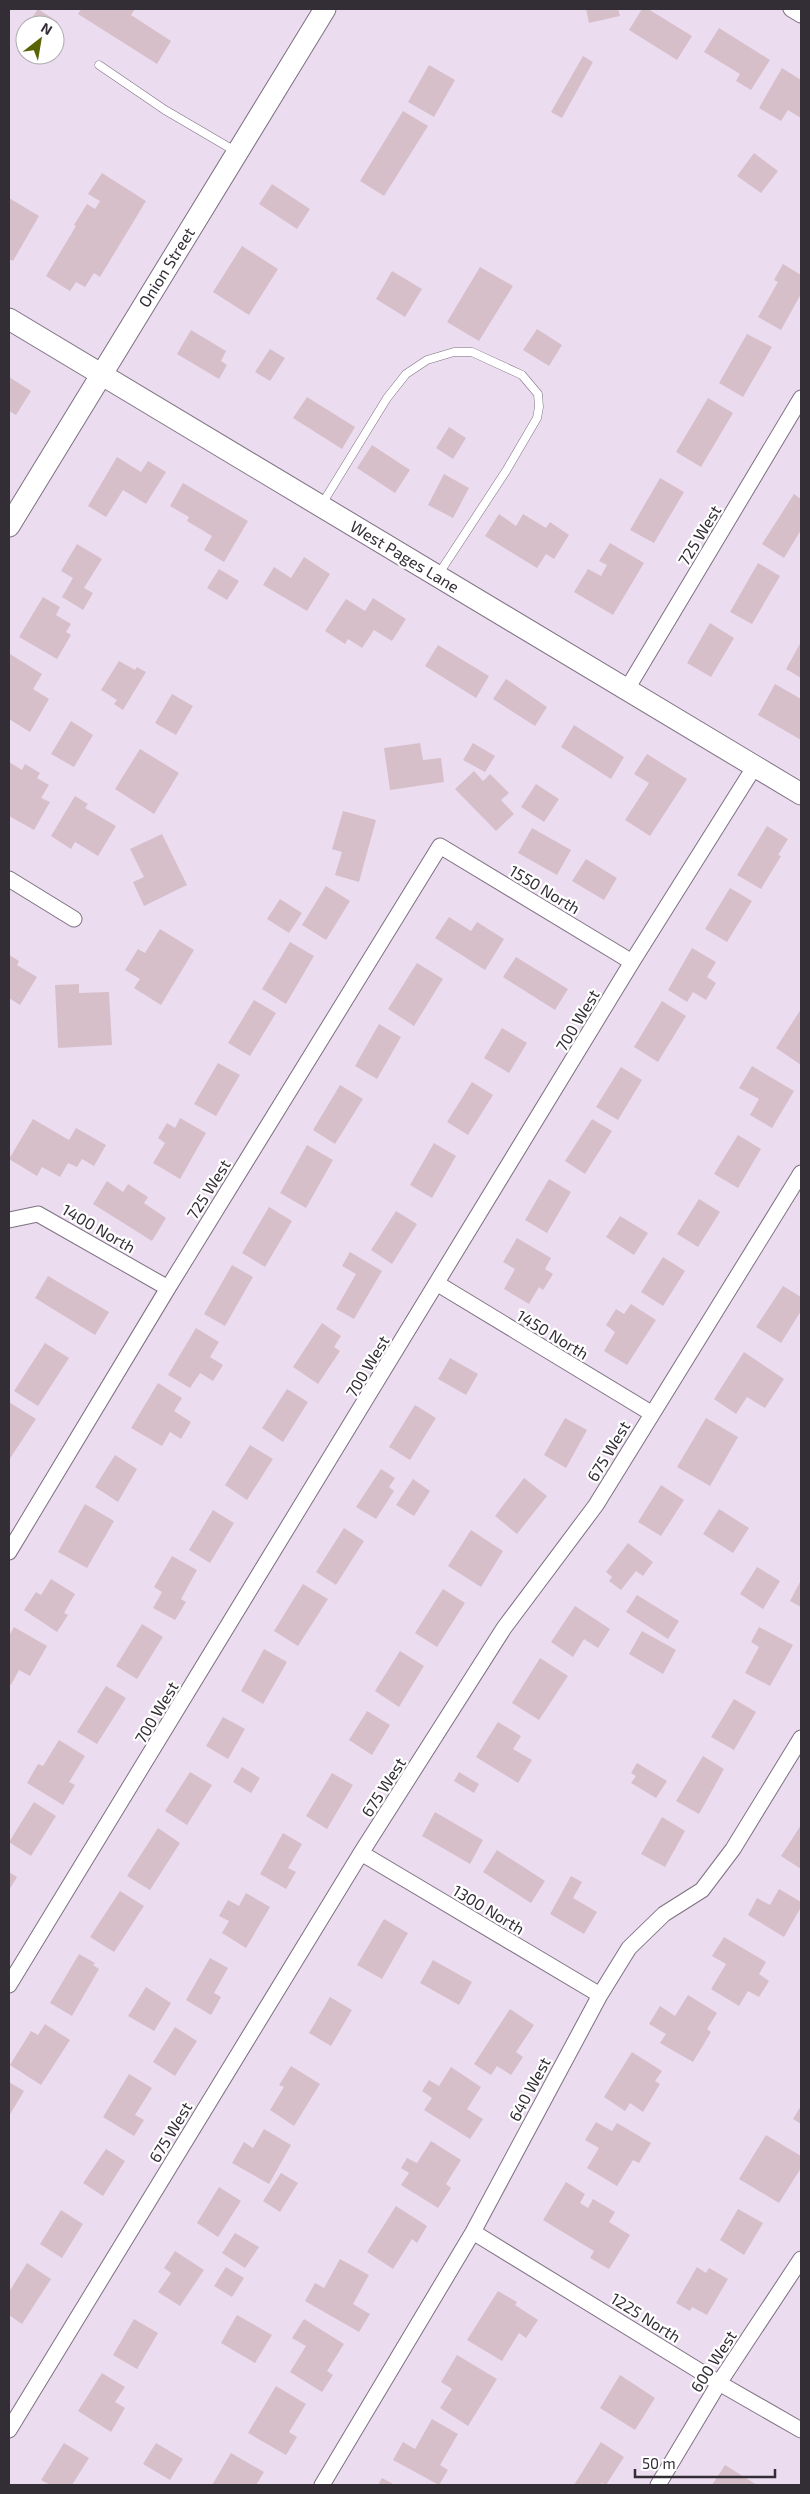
<svg xmlns="http://www.w3.org/2000/svg" width="810" height="2494" font-family="'Exo 2',sans-serif">
<rect width="100%" height="100%" fill="#ebdcf0"/>
<!-- building -->
<path fill="#d7bfca" d="M38 9 58 22 56 25H27Z
M81 9H135L131 15 171 41 157 64 78 14Z
M586 9H618L620 16 589 23Z
M642 9H648L692 36 677 60 629 30Z
M719 28 770 60 751 90 736 81 740 74 704 52Z
M583 56 593 62 562 118 551 112Z
M429 65 455 80 434 117 408 102Z
M782 68 801 80V118L788 110 781 121 759 108Z
M403 111 428 126 384 196 360 181Z
M754 153 778 171 761 193 737 176Z
M102 173 146 201 100 277 94 273 85 287 76 282 70 291 46 276 76 226 74 225 87 204 95 209 100 201 88 194Z
M272 184 310 209 297 229 259 204Z
M9 198 39 216 13 261 9 259Z
M242 246 278 269 249 315 213 292Z
M783 264 801 275V294L781 330 758 317 778 282 774 280Z
M480 267 513 286 479 341 447 322Z
M392 271 422 289 405 317 376 299Z
M537 329 562 345 549 366 523 350Z
M191 330 226 351 221 361 227 365 219 379 177 354Z
M747 334 772 347 743 397 719 383Z
M270 349 285 358 270 381 255 372Z
M9 377 31 391 16 415 9 411Z
M307 397 355 427 342 449 293 418Z
M708 398 733 413 701 467 676 452Z
M449 427 466 438 453 459 436 448Z
M372 445 410 470 395 493 357 468Z
M117 457 141 472 148 461 166 472 146 504 123 490 106 517 88 506Z
M444 474 469 488 453 518 428 505Z
M660 478 684 492 654 543 630 530Z
M183 483 248 521 224 562 204 550 212 536 187 521 189 517 170 506Z
M794 494 801 499V530L784 558 762 544Z
M499 514 516 526 523 514 546 528 550 522 569 535 554 559 546 554 537 568 485 536Z
M610 543 644 563 613 615 574 592 588 569 601 576 607 565 599 561Z
M77 544 102 559 84 588 93 593 83 610 62 597 73 578 61 571Z
M304 557 330 574 307 611 263 585 274 567 291 578Z
M758 563 780 576 752 624 730 612Z
M219 569 239 581 227 600 207 588Z
M43 597 60 607 56 615 71 624 66 632 71 635 57 659 19 637Z
M373 598 406 619 392 641 374 630 362 648 348 639 345 644 325 631 346 599 365 611Z
M710 623 734 638 711 677 687 663Z
M801 642V678L786 669Z
M438 645 489 676 476 698 425 666Z
M10 654 42 674 33 689 49 699 30 732 9 719Z
M119 661 135 670 137 667 146 672 123 710 114 704 117 700 101 690Z
M506 679 547 707 535 726 493 699Z
M775 684 801 699V740L758 715Z
M172 694 193 706 176 735 155 723Z
M71 721 93 735 74 767 51 754Z
M574 725 624 757 611 779 561 747Z
M420 743 423 760 441 758 444 782 390 790 384 748Z
M473 743 495 756 485 772 463 760Z
M140 749 179 773 154 814 115 789Z
M647 754 687 779 650 836 625 820 649 783 634 774Z
M9 762 22 770 25 764 40 773 37 778 49 785 41 798 50 802 34 830 9 816Z
M474 771 483 781 490 774 509 793 501 800 514 814 496 831 455 789Z
M536 784 559 799 544 822 521 807Z
M75 796 88 804 85 808 116 826 98 856 75 842 71 849 51 836Z
M343 811 376 820 359 882 335 875 342 852 332 849Z
M767 826 788 839 778 855 781 856 761 889 737 875Z
M532 828 571 850 557 875 518 853Z
M162 834 187 885 144 906 133 882 144 877 130 849Z
M586 859 617 878 604 900 572 881Z
M326 886 350 901 326 940 302 925Z
M730 888 752 901 727 942 705 929Z
M280 899 302 913 289 933 267 919Z
M449 917 471 931 477 922 504 939 485 970 435 938Z
M160 929 194 950 161 1005 134 988 140 979 125 970 138 949 145 953Z
M290 942 314 956 286 1004 262 989Z
M692 948 716 962 707 977 716 983 706 1000 693 992 687 1002 668 990Z
M9 955 19 961 17 965 37 977 20 1005 9 998Z
M516 957 568 989 555 1010 503 977Z
M417 963 443 979 414 1026 388 1009Z
M79 984V993L109 992 112 1045 58 1048 55 985Z
M254 1000 276 1013 250 1056 228 1043Z
M662 1001 686 1016 658 1062 634 1047Z
M801 1009V1065L776 1048Z
M379 1024 401 1037 377 1079 355 1066Z
M502 1028 527 1043 509 1073 484 1058Z
M218 1063 240 1075 216 1116 194 1104Z
M752 1066 794 1091 772 1128 750 1115 759 1099 739 1088Z
M621 1067 642 1080 618 1120 596 1107Z
M472 1082 493 1095 468 1135 447 1122Z
M340 1085 363 1099 335 1144 313 1130Z
M180 1118 206 1133 180 1179 153 1163 165 1143 158 1138 167 1123 175 1128Z
M33 1119 69 1140 76 1128 106 1145 94 1166 82 1159 77 1167 68 1163 60 1177 42 1167 37 1176 9 1159Z
M592 1119 612 1131 585 1174 565 1161Z
M738 1135 761 1149 738 1188 714 1174Z
M434 1143 456 1156 432 1198 410 1185Z
M307 1145 333 1160 306 1208 280 1193Z
M549 1179 571 1192 547 1233 525 1220Z
M107 1181 123 1192 128 1184 148 1197 144 1203 166 1218 152 1241 93 1204Z
M699 1199 720 1212 698 1247 677 1234Z
M269 1207 292 1221 265 1267 242 1253Z
M396 1211 417 1224 392 1264 371 1250Z
M620 1216 648 1233 634 1255 606 1237Z
M517 1238 551 1258 545 1269 553 1274 543 1290 539 1287 529 1304 504 1289 515 1269 503 1262Z
M350 1252 382 1271 354 1319 336 1309 356 1274 342 1266Z
M663 1257 685 1271 663 1306 641 1292Z
M232 1265 253 1277 225 1326 204 1314Z
M48 1276 109 1312 95 1335 35 1298Z
M783 1286 801 1297V1311L781 1343 756 1327Z
M631 1304 656 1320 627 1365 604 1351 615 1332 606 1325 616 1309 624 1314Z
M322 1323 341 1336 334 1347 340 1351 318 1384 293 1367Z
M196 1328 219 1342 210 1357 223 1365 213 1381 200 1373 190 1388 168 1375Z
M45 1343 69 1358 38 1406 14 1391Z
M744 1352 784 1379 765 1408 747 1397 736 1414 714 1399Z
M450 1358 478 1374 466 1395 438 1379Z
M158 1383 182 1398 174 1411 191 1422 181 1439 170 1432 162 1446 131 1428Z
M287 1389 308 1402 283 1442 262 1428Z
M9 1402 36 1419 9 1460Z
M415 1405 436 1418 410 1460 389 1447Z
M565 1418 587 1430 566 1468 544 1455Z
M706 1418 738 1437 710 1486 677 1467Z
M250 1445 273 1459 247 1500 225 1485Z
M115 1455 137 1469 118 1502 95 1487Z
M381 1469 395 1478 389 1487 394 1491 376 1519 356 1507Z
M524 1478 547 1496 517 1534 495 1516Z
M413 1479 430 1491 414 1516 396 1505Z
M661 1485 684 1500 661 1536 638 1522Z
M85 1504 114 1521 87 1568 58 1552Z
M719 1509 749 1528 733 1553 703 1534Z
M213 1510 234 1523 210 1563 189 1550Z
M344 1528 364 1541 336 1585 316 1572Z
M471 1530 503 1551 481 1587 448 1566Z
M628 1543 653 1562 643 1576 636 1571 621 1590 609 1581 612 1577 606 1572Z
M172 1556 197 1570 181 1599 186 1602 175 1620 153 1608 162 1592 154 1587Z
M757 1567 780 1581 763 1609 740 1594Z
M51 1579 75 1594 64 1613 68 1615 57 1632 24 1610 36 1592 41 1595Z
M801 1580V1607L790 1601Z
M303 1584 328 1599 298 1646 274 1631Z
M443 1589 465 1603 437 1647 415 1633Z
M637 1595 679 1621 668 1639 626 1612Z
M575 1606 610 1629 598 1648 584 1639 573 1657 551 1642Z
M142 1624 163 1637 137 1679 116 1666Z
M14 1627 47 1646 30 1676 19 1670 11 1685 9 1684V1636Z
M759 1627 793 1645 770 1686 745 1673 759 1647 751 1642Z
M642 1631 676 1650 663 1674 629 1654Z
M264 1649 287 1662 263 1704 241 1691Z
M400 1651 424 1666 399 1707 375 1691Z
M540 1658 568 1676 539 1720 512 1703Z
M106 1686 126 1698 97 1744 77 1732Z
M734 1699 756 1712 734 1750 711 1737Z
M367 1711 390 1725 372 1755 349 1740Z
M223 1717 245 1729 228 1759 206 1746Z
M498 1722 521 1736 513 1749 532 1760 518 1783 476 1757Z
M59 1740 85 1756 69 1782 75 1785 63 1805 27 1783 38 1764 43 1766Z
M703 1756 724 1769 699 1814 676 1801Z
M637 1763 667 1781 656 1798 631 1783 636 1776 631 1773Z
M242 1767 260 1778 251 1793 233 1782Z
M190 1772 212 1785 187 1825 165 1811Z
M459 1772 479 1784 474 1793 454 1781Z
M332 1773 353 1785 327 1829 306 1816Z
M34 1802 56 1816 31 1856 9 1842Z
M435 1812 483 1840 470 1864 422 1836Z
M662 1817 685 1831 665 1867 641 1854Z
M801 1825V1869L781 1856Z
M158 1828 180 1843 150 1890 127 1876Z
M283 1833 302 1844 288 1868 296 1872 286 1889 260 1874Z
M497 1850 545 1881 531 1903 483 1872Z
M9 1872 17 1877 9 1890Z
M571 1876 582 1882 573 1898 597 1912 584 1934 550 1914Z
M779 1889 801 1902V1907L784 1937 748 1915 757 1898 770 1905Z
M120 1891 144 1906 114 1952 90 1937Z
M246 1893 270 1907 246 1948 222 1933 229 1921 219 1916 228 1900 239 1906Z
M384 1919 408 1933 382 1979 357 1965Z
M724 1937 766 1962 759 1974 769 1981 759 1997 748 1991 739 2006 711 1989 726 1964 712 1956Z
M79 1954 95 1963 93 1965 99 1969 72 2016 50 2003Z
M210 1958 228 1968 214 1993 221 1997 211 2015 186 2000Z
M433 1960 472 1982 459 2005 420 1983Z
M146 1987 171 2003 154 2031 128 2016Z
M688 1995 717 2013 707 2029 711 2032 693 2062 660 2043 666 2034 649 2024 660 2006 675 2016Z
M330 1997 352 2010 331 2046 309 2033Z
M510 2009 534 2025 516 2052 523 2057 511 2075 497 2066 491 2075 474 2064Z
M45 2024 70 2040 41 2085 10 2065 31 2031 38 2035Z
M175 2027 197 2041 175 2076 153 2062Z
M632 2052 662 2071 655 2081 660 2084 643 2112 630 2103 625 2111 604 2097Z
M291 2066 320 2084 294 2126 270 2110 284 2087 279 2085Z
M451 2067 481 2087 467 2109 483 2119 470 2139 424 2110 432 2098 422 2091 429 2080 439 2086Z
M129 2074 152 2088 135 2115 144 2120 134 2136 103 2117Z
M9 2082 24 2091 9 2116Z
M801 2106V2124L793 2119Z
M596 2122 612 2131 617 2123 651 2143 639 2163 633 2160 617 2186 587 2168 599 2148 585 2140Z
M264 2129 291 2145 269 2184 232 2163 244 2142 253 2148Z
M766 2135 801 2156V2168L779 2203 739 2179Z
M431 2141 461 2160 446 2184 451 2188 438 2208 401 2185 409 2173 401 2168 407 2158 417 2163Z
M106 2149 125 2161 103 2196 83 2183Z
M281 2173 298 2183 280 2212 263 2201Z
M566 2182 585 2194 580 2203 588 2208 593 2199 615 2212 609 2222 630 2235 609 2269 590 2258 594 2251 543 2220Z
M219 2187 241 2201 218 2237 197 2223Z
M396 2206 427 2226 417 2243 412 2239 393 2269 367 2252Z
M738 2209 763 2223 744 2255 720 2240Z
M61 2210 83 2224 62 2258 40 2244Z
M235 2233 259 2247 245 2268 222 2253Z
M175 2251 204 2270 180 2306 158 2292 171 2273 164 2268Z
M340 2259 369 2275 353 2304 370 2314 359 2332 305 2301 315 2283 324 2288Z
M27 2263 51 2279 22 2324 9 2315V2292Z
M226 2267 244 2278 232 2297 214 2286Z
M697 2267 706 2273 709 2268 728 2279 707 2315 692 2307 690 2311 676 2303Z
M498 2291 517 2302 515 2305 538 2320 526 2338 519 2333 502 2361 467 2340Z
M237 2315 272 2335 255 2363 221 2343Z
M134 2319 158 2333 137 2369 113 2355Z
M304 2319 344 2344 327 2371 333 2375 322 2392 290 2372 306 2346 292 2338Z
M457 2355 497 2379 468 2426 440 2408 452 2389 441 2382Z
M102 2373 125 2387 115 2402 125 2408 111 2432 78 2411Z
M620 2375 655 2398 635 2430 600 2408Z
M276 2386 306 2404 289 2432 297 2437 286 2455 248 2433Z
M432 2419 458 2434 440 2465 448 2470 439 2485 393 2460 403 2442 415 2449Z
M601 2442 624 2457 606 2485 602 2483 600 2485H574Z
M64 2443 89 2458 72 2485H50L41 2480Z
M156 2443 183 2459 170 2480 143 2464Z
M231 2453 264 2472 256 2485H212Z
M725 2465 757 2485H712Z
M382 2478 395 2485H378Z"/>
<g fill="none" stroke-linecap="round" stroke-linejoin="round">
<defs>
<path id="lane" d="M99 65 165 110 235 151
M322 504 387 398 406 374 427 360 454 352H472L522 375 538 394 539 407 537 418 506 471 438 575"/>
<path id="street" d="M791 9 801 15
M627 689 801 398
M9 879 74 919
M9 1220 38 1214 168 1288
M438 1284 651 1413
M9 1552 168 1288 440 846 632 962
M361 1853 600 1995
M9 1985 632 962 755 766
M473 2232 719 2383 801 2430
M9 2430 361 1853 504 1628 596 1505 801 1173
M322 2485 473 2232 600 1995 629 1948 664 1914 702 1890 733 1849 801 1738
M658 2485 719 2383 801 2259"/>
<path id="secondary" d="M9 319 801 794
M9 526 325 9"/>
</defs>
<!-- lane casing -->
<use href="#lane" stroke="#7e7182" stroke-width="9"/>
<!-- street casing -->
<use href="#street" stroke="#7e7182" stroke-width="17"/>
<!-- secondary casing -->
<use href="#secondary" stroke="#7e7182" stroke-width="23"/>
<!-- lane -->
<use href="#lane" stroke="#fff" stroke-width="8"/>
<!-- street -->
<use href="#street" stroke="#fff" stroke-width="15"/>
<!-- secondary -->
<use href="#secondary" stroke="#fff" stroke-width="21"/>
</g>
<g text-anchor="middle" dominant-baseline="central" stroke-width="4.5" stroke-linejoin="round" paint-order="stroke">
<!-- street labels -->
<g font-size="16" fill="#332d35" stroke="#fff">
<text transform="translate(166 267) rotate(-58)">Onion Street</text>
<text transform="translate(699 535) rotate(-59)">725 West</text>
<text transform="translate(405 556) rotate(31)">West Pages Lane</text>
<text transform="translate(545 889) rotate(31)">1550 North</text>
<text transform="translate(577 1020) rotate(-59)">700 West</text>
<text transform="translate(208 1189) rotate(-58)">725 West</text>
<text transform="translate(99 1228) rotate(30)">1400 North</text>
<text transform="translate(553 1334) rotate(31)">1450 North</text>
<text transform="translate(367 1366) rotate(-59)">700 West</text>
<text transform="translate(608 1451) rotate(-59)">675 West</text>
<text transform="translate(156 1712) rotate(-59)">700 West</text>
<text transform="translate(383 1787) rotate(-57)">675 West</text>
<text transform="translate(489 1909) rotate(31)">1300 North</text>
<text transform="translate(529 2089) rotate(-62)">640 West</text>
<text transform="translate(170 2132) rotate(-59)">675 West</text>
<text transform="translate(646 2317) rotate(32)">1225 North</text>
<text transform="translate(713 2361) rotate(-57)">600 West</text>
</g>
</g>
<!-- border -->
<rect width="810" height="2494" fill="none" stroke="#332d35" stroke-width="20"/>
<!-- north arrow -->
<g transform="translate(40 40) rotate(31)"><circle r="24" fill="#ffffff" stroke="#adabae"/>
<path d="M0-4L9 19L0 12L-9 19Z" fill="#5a6405"/>
<text y="-8" font-size="14" font-weight="bold" text-anchor="middle" fill="#332d35">N</text>
</g>
<!-- scale -->
<path d="M635 2469v8h140v-8" fill="none" stroke="#332d35" stroke-width="2.5"/>
<text x="642" y="2469" font-size="15" fill="#332d35" stroke="#ffffff" stroke-width="4" paint-order="stroke">50 m</text>
</svg>
